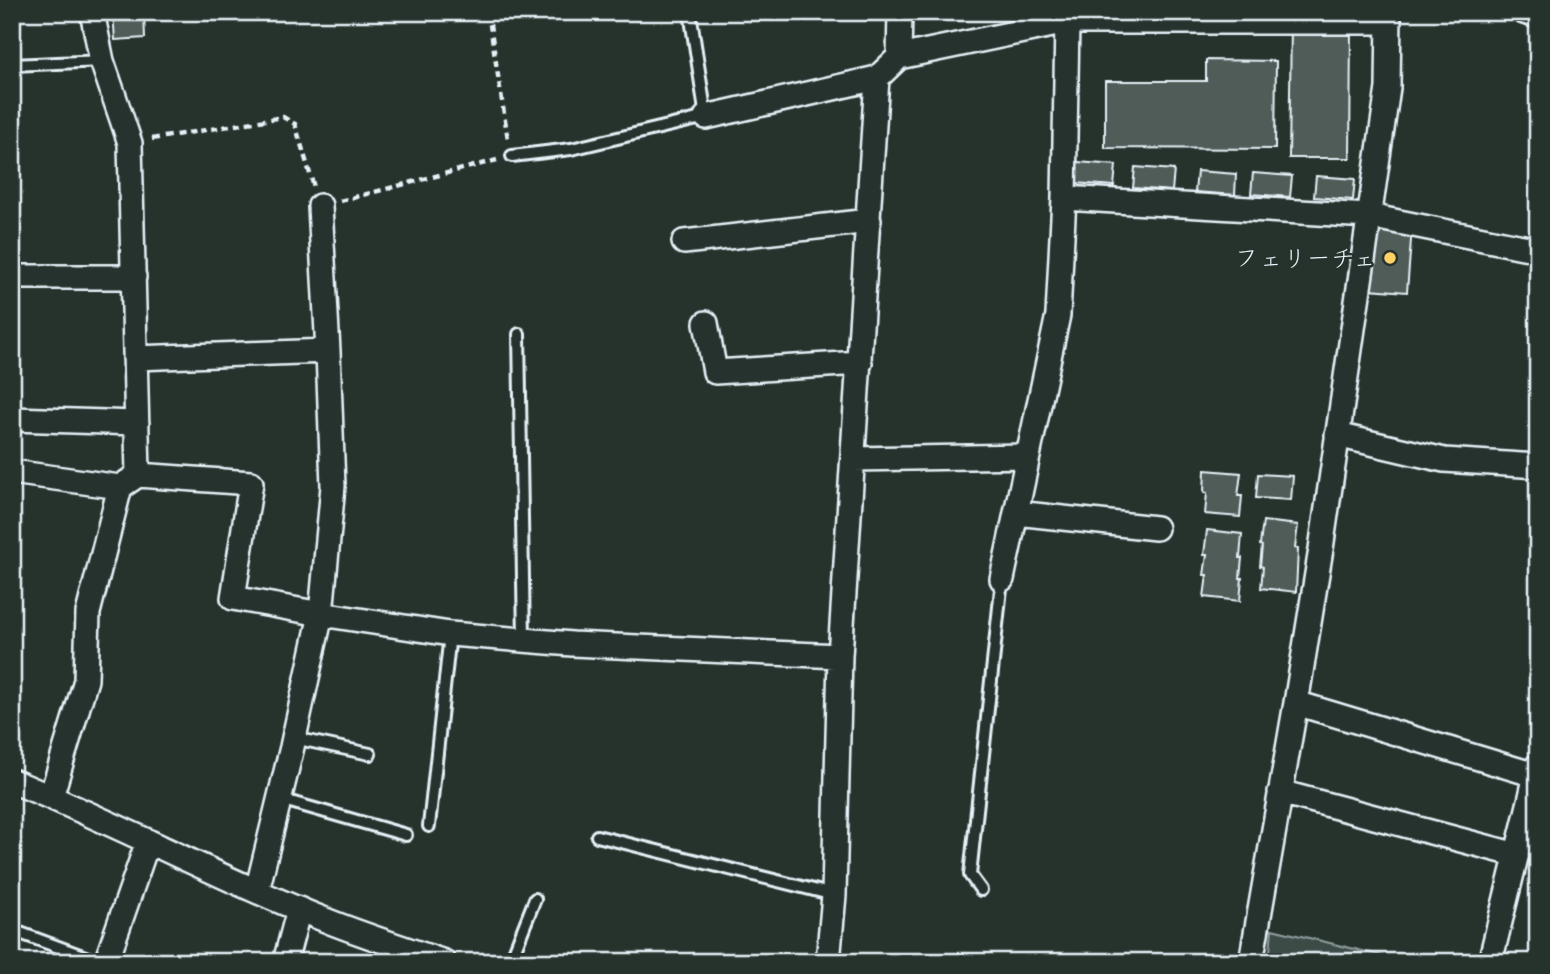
<svg xmlns="http://www.w3.org/2000/svg" width="1550" height="974" font-family="'Balsamiq Sans','Klee One',sans-serif">
<rect width="100%" height="100%" fill="#26332d"/>
<filter id="ink" filterUnits="userSpaceOnUse"><feTurbulence type="fractalNoise" baseFrequency=".0143" numOctaves="2"/><feDisplacementMap in="SourceGraphic" scale="14" xChannelSelector="R" yChannelSelector="G"/><feConvolveMatrix kernelMatrix="1 2 1 2 8 2 1 2 1" color-interpolation-filters="sRGB"/></filter>
<g filter="url(#ink)">
<!-- green -->
<path fill="#3e4b47" stroke="#939ea0" stroke-width="2" d="M1272 929 1408 962H1269Z"/>
<!-- building -->
<path fill="#505c59" stroke="#e8f1f8" stroke-width="2" d="M113 12H144L145 38 115 40Z
M1291 27 1351 28 1350 158H1289Z
M1206 60 1276 61 1275 149 1105 148V81H1206Z
M1077 162 1116 165 1114 186 1075 183Z
M1135 167 1174 170 1172 191 1133 188Z
M1197 171 1236 174 1235 195 1195 192Z
M1253 173 1292 176 1290 197 1251 194Z
M1316 176 1355 179 1353 200 1314 197Z
M1374 225 1412 227 1407 292 1369 289Z
M1205 470 1241 473 1238 496H1242L1240 517 1205 514 1207 493 1204 492Z
M1258 474 1293 476 1291 500 1256 498Z
M1263 521 1298 525 1295 548 1298 549 1296 592 1261 588 1263 567 1260 566 1262 546 1260 545Z
M1207 530 1242 534 1240 558H1242L1240 578H1242L1240 601 1204 597 1207 575H1204L1207 555H1204Z"/>
<g fill="none" stroke-linecap="round" stroke-linejoin="round">
<defs>
<path id="service" d="M12 65 102 61
M512 156 571 149 706 117 690 12
M519 334 524 640
M294 738 370 754
M280 799 406 835
M429 826 450 634
M597 836 834 895
M981 890 970 875 1002 579
M12 930 99 962
M510 962 535 899"/>
<path id="minor" d="M92 12 102 61 130 143 138 475
M1524 12 1538 16
M899 57 1067 22H1389
M706 117 877 78
M1064 198 1369 216 1538 250
M684 242 869 221
M12 277H134
M706 323 715 372 860 363
M135 358 328 351
M12 419 137 423
M1337 435 1444 460 1538 466
M854 459 1027 456
M12 472 120 487 88 613 86 680 51 797
M120 487 138 475 251 483 233 598 321 614 450 634 572 644 840 656
M1016 513 1156 528
M1002 579 1058 315 1064 198 1067 22
M1296 703 1535 775
M12 781C121 825 224 881 333 923 369 937 407 949 444 962
M1280 792 1517 855
M257 891 292 747 321 614 333 486 328 351 320 206
M106 962 148 841
M285 962 299 909
M828 962 834 895 840 656 877 78 899 57 900 12
M1251 962 1296 703 1321 549 1388 88 1389 12
M1490 962 1530 801 1538 765"/>
</defs>
<!-- service casing -->
<use href="#service" stroke="#e8f1f8" stroke-width="16"/>
<!-- minor casing -->
<use href="#minor" stroke="#e8f1f8" stroke-width="28"/>
<!-- path -->
<path stroke="#e8f1f8" stroke-width="4.5" stroke-dasharray="7 5" stroke-linecap="butt" d="M488 12 508 139
M152 139 283 117 295 124 314 187
M340 201 497 160"/>
<!-- service -->
<use href="#service" stroke="#26332d" stroke-width="10"/>
<!-- minor -->
<use href="#minor" stroke="#26332d" stroke-width="23"/>
</g>
</g>
<!-- markers -->
<circle fill="#ffd166" stroke="#26332d" stroke-width="2.5" cx="1390" cy="258" r="7"/>
<g text-anchor="middle" dominant-baseline="central" stroke-width="5" stroke-linejoin="round" paint-order="stroke">
<!-- poi labels -->
<g font-size="24" fill="#e8f1f8" stroke="#26332d" text-anchor="end">
<text x="1376" y="258">フェリーチェ</text>
</g>
</g>
<!-- margin -->
<rect width="1550" height="974" fill="none" stroke="#26332d" stroke-width="42"/>
<rect x="21" y="21" width="1508" height="932" fill="none" stroke="#e8f1f8" stroke-width="2.5" filter="url(#ink)"/>
</svg>
